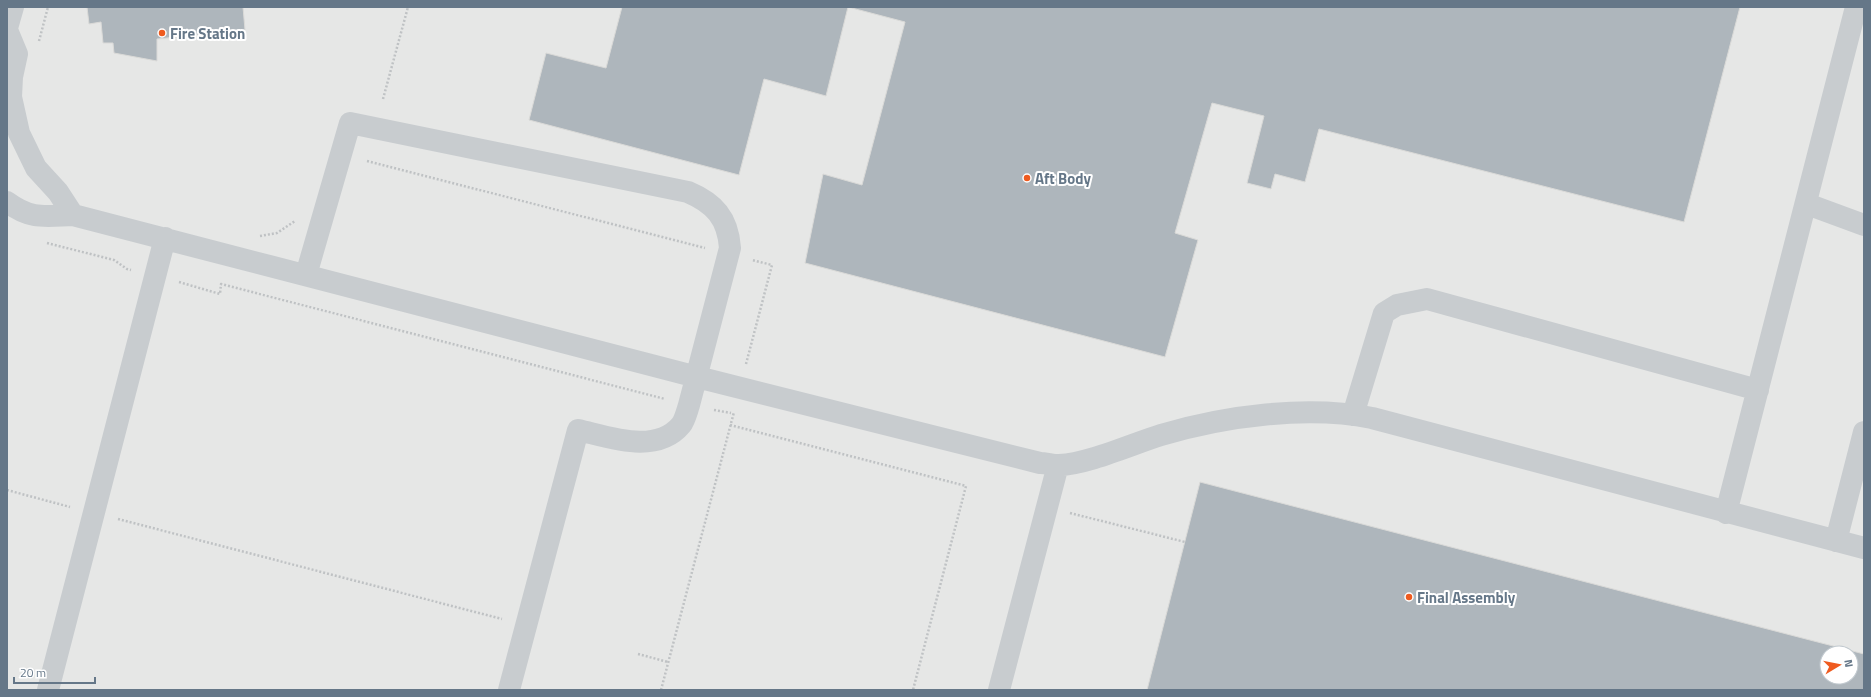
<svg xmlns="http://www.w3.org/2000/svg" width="1871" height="697" font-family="'Titillium Web',sans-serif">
<rect width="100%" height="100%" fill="#f8f8f5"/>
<!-- built -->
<path fill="#e6e7e6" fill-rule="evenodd" d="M7 7H1864V690H7ZM1827 653H1851V677H1827Z"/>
<!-- building -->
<path fill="#aeb6bc" stroke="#dadad8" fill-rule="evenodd" d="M87 7H243L245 30 157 39V61L114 53 113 43H103L101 22 89 24Z
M622 7H1740L1684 222 1319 129 1305 182 1275 174 1271 189 1247 183 1264 116 1212 103 1175 233 1198 240 1165 357 805 263 823 174 862 185 905 22 848 7 826 96 764 79 739 175 529 120 546 53 606 68Z
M1200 482 1864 654V690H1147ZM1827 653H1851V677H1827Z"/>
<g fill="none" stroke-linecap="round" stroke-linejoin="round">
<!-- path -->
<path stroke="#bfc2c4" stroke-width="2.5" stroke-dasharray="2 2" stroke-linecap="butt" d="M39 41 48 7
M383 99 408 7
M367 161 705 248
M260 236 277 233 295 221
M47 243 114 260 127 269 131 270
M179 282 220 294 221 284 665 399
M746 364 772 265 752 260
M714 410 731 413
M730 425 966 486 913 690
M7 490 70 507
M1070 513 1185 542
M118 519 502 619
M638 654 668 662
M661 690 734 412"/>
<!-- minor -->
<path stroke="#c8cccf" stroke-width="22" d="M7 28 13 7
M7 30 17 54 12 77 11 97 19 133 36 168 58 192 73 215
M7 202C31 220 45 216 73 215L697 377 1040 463C1046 463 1053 465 1059 465 1088 464 1132 444 1161 435 1225 416 1307 405 1372 418L1864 548
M1807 204 1864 225
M306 275 350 123 688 192C714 203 728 218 730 248L689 405C687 411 685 420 681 425 656 455 609 437 578 430L509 690
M1353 415 1384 313 1397 305 1427 299 1758 390
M1726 513 1856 7
M1836 541 1864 432
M48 690 165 238
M999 690 1058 465"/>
</g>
<!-- markers -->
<g fill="#ef5b1f" stroke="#fff" stroke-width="1.5">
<circle cx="162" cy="33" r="4"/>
<circle cx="1027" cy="178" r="4"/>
<circle cx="1409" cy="597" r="4"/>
</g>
<g text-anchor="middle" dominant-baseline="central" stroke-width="4" stroke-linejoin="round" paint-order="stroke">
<!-- poi labels -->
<g font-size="15" font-weight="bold" fill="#657788" stroke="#fff" text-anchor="start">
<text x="170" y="33">Fire Station</text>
<text x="1035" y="178">Aft Body</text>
<text x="1417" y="597">Final Assembly</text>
</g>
</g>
<!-- border -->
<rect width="1871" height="697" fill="none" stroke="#657788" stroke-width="16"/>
<!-- north arrow -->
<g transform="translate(1839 665) rotate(80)"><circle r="19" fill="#ffffff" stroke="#c1c9cf"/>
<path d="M0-3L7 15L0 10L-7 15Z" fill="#ef5b1f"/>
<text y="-6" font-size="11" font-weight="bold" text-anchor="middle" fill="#657788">N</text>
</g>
<!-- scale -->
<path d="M14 677v6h81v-6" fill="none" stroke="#657788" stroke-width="2"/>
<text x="20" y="677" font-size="12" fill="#657788" stroke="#ffffff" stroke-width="3" paint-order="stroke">20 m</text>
</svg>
